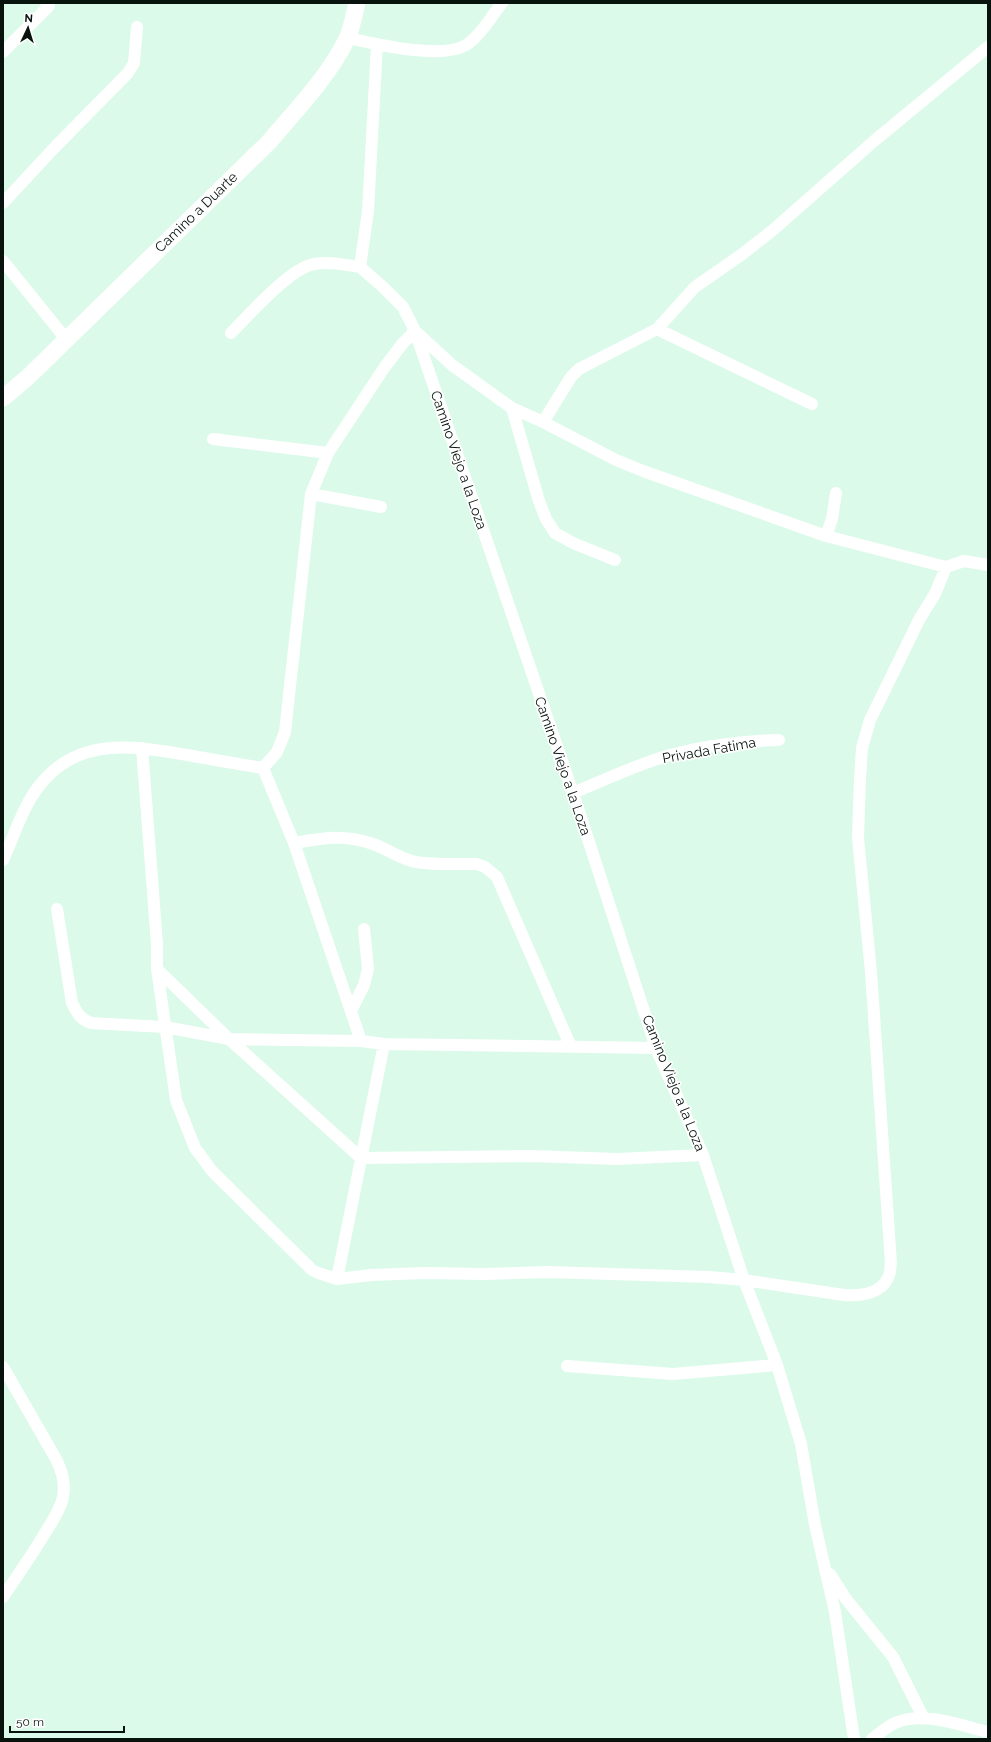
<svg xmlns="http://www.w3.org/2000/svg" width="991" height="1742" font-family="Raleway,sans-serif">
<rect width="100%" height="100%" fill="#dbfaea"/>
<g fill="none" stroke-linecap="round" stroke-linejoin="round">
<!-- street -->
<path stroke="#fff" stroke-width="12" d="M348 38C375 44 442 60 466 45 481 35 491 17 502 3
M3 52 49 6 46 3
M3 203 56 146 128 73 134 63 137 27
M3 261 66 339
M360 267 383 287 403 307 415 331 573 793 656 1048 703 1155 744 1280 777 1365 801 1444 815 1525 835 1612 854 1739
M360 267 368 211 377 44
M657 329 812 404
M231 333C249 315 290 268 314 264 329 261 344 265 360 267
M512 408 539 501 546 519 555 533 573 543 615 560
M543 422 571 377 579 369 657 329 695 287 741 255 773 230 874 141 988 47
M213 439 328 453
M311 494 381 507
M826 536 832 519 836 493
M142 748 157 944V969L176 1100 195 1148 212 1171 312 1270 318 1273 337 1279 371 1275 425 1273 484 1274 547 1272 709 1277 744 1280 844 1295C860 1296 883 1294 889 1275 891 1272 890 1267 891 1263L871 972 858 838 860 779 862 748 870 720 920 618 935 594 946 567
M573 793C605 780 637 764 670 755 705 746 743 741 779 740
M294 843C324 838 343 834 373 844 388 849 400 859 416 862 435 865 457 864 477 864L485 867 497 877 571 1047
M3 860C15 834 24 801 45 779 84 736 137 747 188 755 213 760 238 764 263 768
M57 909 72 1003C77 1013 80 1019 91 1023L165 1027 229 1039 361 1041 384 1044 656 1048
M157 969 229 1039 361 1158 532 1156 617 1159 703 1155
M351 1011 364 985 368 969 364 929
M361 1041 294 843 263 768 277 752 285 732 311 494 328 453 384 368 403 343 415 331 452 365 512 408 543 422 616 460 643 471 826 536 946 567 964 561 988 565
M337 1279 384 1044
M567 1366 673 1374 777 1365
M3 1367 56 1459C62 1471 66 1483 63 1497 60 1510 52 1522 45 1533 32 1555 17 1576 3 1597
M830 1574 846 1599 893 1657 923 1717
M872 1739C880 1733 886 1727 895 1723 924 1711 959 1725 988 1732"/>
<!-- secondary -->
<path stroke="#fff" stroke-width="17" d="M3 398 28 377 269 142C296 110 328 77 347 39 352 28 354 14 357 3"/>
</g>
<g text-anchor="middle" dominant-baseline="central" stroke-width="3.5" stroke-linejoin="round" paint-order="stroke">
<!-- street labels -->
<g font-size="14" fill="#08130e" stroke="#fff">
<text transform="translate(196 212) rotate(-44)">Camino a Duarte</text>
<text transform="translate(459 460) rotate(71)">Camino Viejo a la Loza</text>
<text transform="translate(709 750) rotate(-10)">Privada Fatima</text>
<text transform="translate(563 766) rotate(71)">Camino Viejo a la Loza</text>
<text transform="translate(674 1083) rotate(68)">Camino Viejo a la Loza</text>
</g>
</g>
<!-- border -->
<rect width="991" height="1742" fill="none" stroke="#08130e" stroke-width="8"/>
<!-- north arrow -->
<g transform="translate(28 28) rotate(4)" stroke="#ffffff" stroke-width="3" paint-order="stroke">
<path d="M0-3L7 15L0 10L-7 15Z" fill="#08130e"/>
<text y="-6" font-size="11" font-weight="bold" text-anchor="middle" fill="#08130e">N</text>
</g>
<!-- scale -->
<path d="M10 1726v6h114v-6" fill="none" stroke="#08130e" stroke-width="2"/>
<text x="16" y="1726" font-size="12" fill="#08130e" stroke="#ffffff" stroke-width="3" paint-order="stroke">50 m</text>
</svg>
